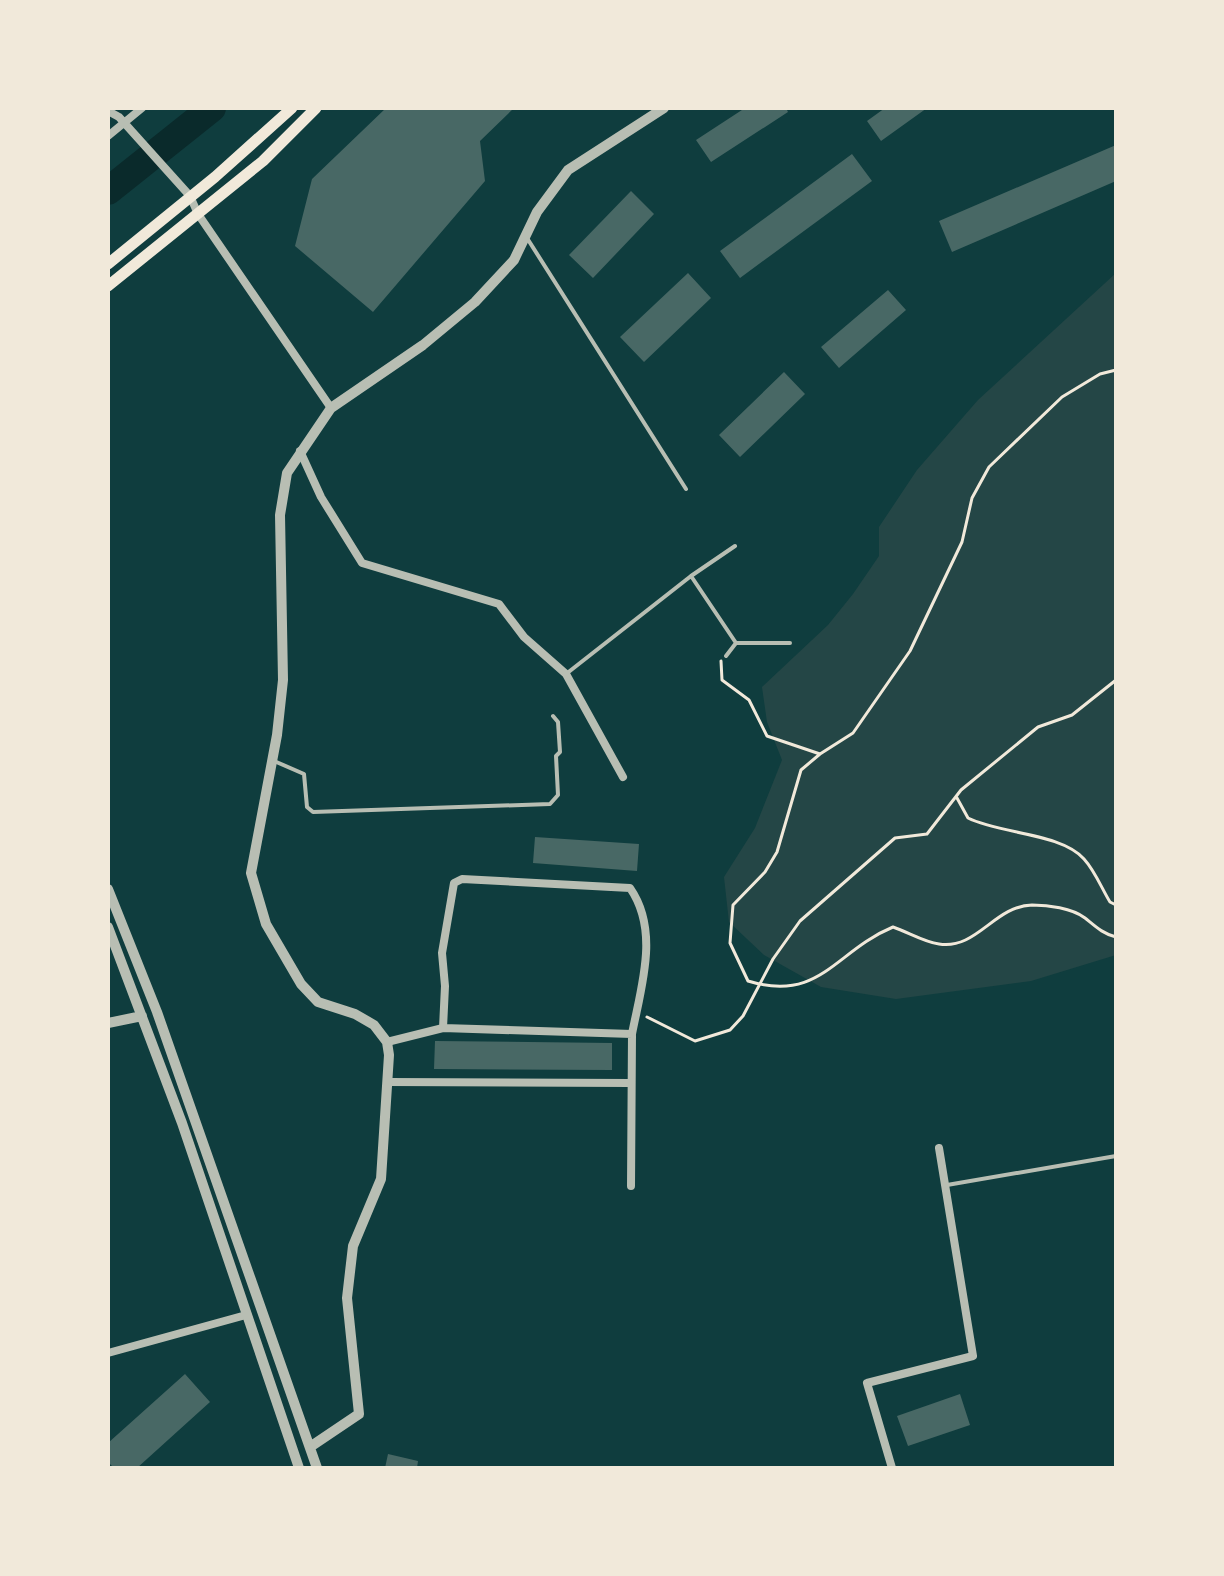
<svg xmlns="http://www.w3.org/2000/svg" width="1224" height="1576" font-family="'Nunito Sans',sans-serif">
<rect width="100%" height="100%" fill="#0f3d3e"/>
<!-- green -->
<path fill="#244646" d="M1116 273V955L1031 981 896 999 821 987 764 955 729 922 724 877 755 828 782 760 767 722 762 687 828 625 853 594 879 556V527L917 470 978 400Z"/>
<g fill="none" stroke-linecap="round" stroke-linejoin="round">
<!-- river -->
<path stroke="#0a2a2b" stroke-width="28" d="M108 191 212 108"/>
</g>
<!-- building -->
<path fill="#486865" d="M386 108H514L480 141 485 181 373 312 295 246 312 179Z
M745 108H786L788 112 711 162 696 140Z
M885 108H927L881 141 867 121Z
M1116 145V181L952 252 939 221Z
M852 154 872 181 740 278 720 251Z
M631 191 654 214 593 278 569 255Z
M688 273 711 298 644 362 620 337Z
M888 290 906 310 839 368 821 347Z
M784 372 805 394 740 457 719 435Z
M535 837 639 844 637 871 533 863Z
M435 1041 612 1043V1070L434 1069Z
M185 1374 210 1402 137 1468H114L108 1462V1443Z
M960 1394 970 1425 908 1446 897 1416Z
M388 1454 418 1461 417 1468H385Z"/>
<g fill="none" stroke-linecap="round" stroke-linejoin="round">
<!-- path -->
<path stroke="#f1e9da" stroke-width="3" d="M721 661 722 680 749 700 767 736 820 754 853 733 910 651 962 542 972 498 989 467 1062 397 1100 374 1116 370
M820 754 801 770 777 852 765 872 733 905 730 943 748 981C820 1003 835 951 893 927 908 932 924 942 939 944 977 950 994 906 1032 905 1048 905 1072 908 1085 918 1095 926 1103 934 1116 937
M957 798 968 818C1000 834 1061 833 1084 859 1095 871 1102 889 1110 902L1116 905
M647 1017 695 1041 730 1030 743 1016 773 959 800 921 895 838 927 834 961 790 1038 727 1072 715 1116 680"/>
<!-- service -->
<path stroke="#b8beb3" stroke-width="4" d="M527 238 686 489
M691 576 736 643 726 656
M736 643H790
M566 674 691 576 735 546
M274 761 304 774 307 807 313 812 550 804 558 795 556 756 560 752 558 722 553 716
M947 1185 1116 1156"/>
<!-- minor -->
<path stroke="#b8beb3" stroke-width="8" d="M108 111 119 117 190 196 198 214 331 408
M108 136 142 108
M300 451 321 497 362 563 499 604 524 637 566 674 623 777
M387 1042 443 1028 632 1034C641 987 660 931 630 888L462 879 454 883 442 953 445 986 443 1028
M388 1082 631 1083
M631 1186 632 1034
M108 1353 246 1315
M892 1468 867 1383 973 1356 939 1148"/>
<!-- tertiary -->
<path stroke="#b8beb3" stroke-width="10" d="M108 889 157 1012 317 1468
M108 927 182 1123 299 1468
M108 1023 142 1016
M310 1447 359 1414 347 1298 353 1246 381 1179 389 1055 387 1042 374 1025 355 1014 318 1002 301 984 266 924 251 873 277 735 283 680 280 515 287 473 331 408 423 345 475 302 514 260 537 212 568 170 664 108"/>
<!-- secondary -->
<path stroke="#f1e9da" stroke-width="11" d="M108 264 215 177 292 108
M108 286 263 161 316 108"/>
</g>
<!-- border -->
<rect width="1224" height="1576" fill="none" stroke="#f1e9da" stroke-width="220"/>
</svg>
